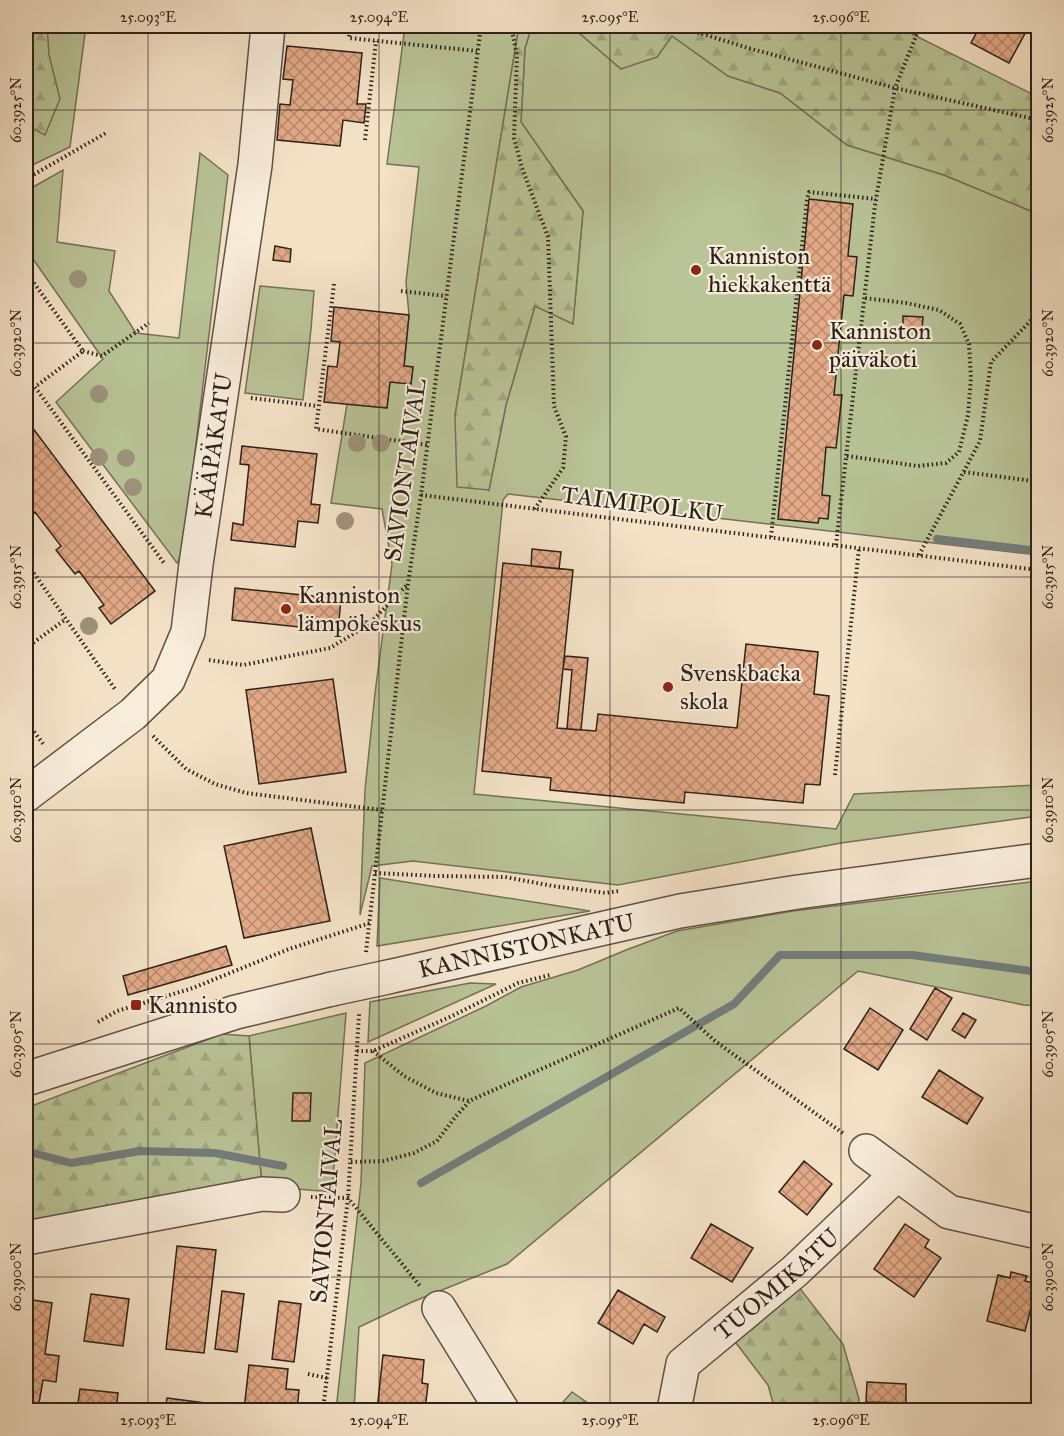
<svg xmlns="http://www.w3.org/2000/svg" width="1064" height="1436" font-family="'IM FELL Great Primer',serif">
<defs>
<pattern id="forest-firs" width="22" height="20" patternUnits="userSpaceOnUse" patternTransform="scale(1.5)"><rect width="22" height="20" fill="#b9c497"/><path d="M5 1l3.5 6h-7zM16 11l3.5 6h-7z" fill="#9fa882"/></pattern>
<pattern id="building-cross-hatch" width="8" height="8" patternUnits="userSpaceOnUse" patternTransform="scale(1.5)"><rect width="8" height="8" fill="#e4aa87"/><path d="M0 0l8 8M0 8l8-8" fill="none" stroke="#b98a6e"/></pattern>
</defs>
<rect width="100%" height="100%" fill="#f4e2c7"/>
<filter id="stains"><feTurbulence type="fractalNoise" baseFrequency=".00333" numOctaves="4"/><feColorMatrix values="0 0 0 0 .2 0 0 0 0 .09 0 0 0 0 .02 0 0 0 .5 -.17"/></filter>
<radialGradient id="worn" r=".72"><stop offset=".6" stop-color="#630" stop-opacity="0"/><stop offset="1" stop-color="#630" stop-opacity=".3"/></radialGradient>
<!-- green -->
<path fill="#b9c497" stroke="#747259" stroke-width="1.5" d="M26 26H86L70 147 26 168Z
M405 26H519L455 416 489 490 506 405 535 306 573 323 583 211 521 122 525 48 532 26H571L621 69 671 35 728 76 780 93 847 145 944 175 1038 214V555L508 494 503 500 474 794 836 829 854 794 1038 785V816L841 843 618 885 413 861 372 866 360 915 365 790 375 693 392 564 382 509 331 503 347 404 387 408 390 382 411 384 413 367 404 366 409 315 406 282 419 167 387 164Z
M200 153 228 175 183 553 177 563 56 402 103 359 26 249V191L63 170 57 242 115 251 109 291 136 333 179 338Z
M260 286 314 291 311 329 303 400 245 393Z
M380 878 590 911 377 946Z
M1038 881V1006L1024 1005 858 971 507 1264 412 1302 359 1327 354 1410H336L361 1183 365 1063 486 1006 521 987 578 970 626 950 677 931 793 911Z
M470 983 496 984 368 1042 370 1002Z
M346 1013 332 1192 262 1186 249 1036Z"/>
<!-- forest -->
<path fill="url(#forest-firs)" stroke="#747259" stroke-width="1.5" d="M26 26H47L49 55 60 99 45 135 26 125Z
M519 26H532L525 48 521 122 583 211 573 324 535 306 506 405 489 490 457 487 455 416Z
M571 26H896L1038 97V214L944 175 847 145 780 93 728 76 672 36 657 57 621 69Z
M222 1034 249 1036 262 1186 26 1228V1108Z
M798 1286 843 1344 859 1399 858 1410H775L768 1385 733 1339Z
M572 1392 598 1410H556Z"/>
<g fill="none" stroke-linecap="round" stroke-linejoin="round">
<!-- stream -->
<path stroke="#727d7d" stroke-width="8" d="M937 539 1038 551
M26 1151 71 1163 140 1151 215 1153 283 1166
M421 1183 734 1004 780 955H912L1038 972"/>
</g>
<!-- building -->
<path fill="url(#building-cross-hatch)" stroke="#2e211b" stroke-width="1.5" d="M980 26H1029L1009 63 971 43Z
M287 46 362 53 357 104H366L364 123 343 120 340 146 277 140 280 104 290 105 293 80 283 79Z
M809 199 853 204 848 256 857 257 853 296 844 295 834 395H842L836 448 826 447 822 495 830 496 828 519 819 518 818 523 778 519Z
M275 246 291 249 290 262 273 260Z
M334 307 409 315 404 366 413 367 411 384 390 382 387 408 324 402 328 366 337 367 340 342 331 341Z
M903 316 923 317 922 329 903 328Z
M26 419 155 591 111 624 99 608 104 605 79 571 75 574 56 550 61 546 35 512 30 516 26 509Z
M242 446 317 454 311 504 320 505 318 523 298 521 295 547 231 540 233 523 243 525 249 465 240 464Z
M532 549 561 552 559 569 531 566Z
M503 563 573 570 557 728 596 731 598 714 737 728 746 644 818 652 814 694 829 696 820 785 805 784 803 803 685 792 684 803 550 790 551 778 482 771Z
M235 588 341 599 338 631 232 620Z
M565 656 588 658 581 730 567 729 572 670 563 669Z
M333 679 346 772 259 784 246 690Z
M311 828 330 921 244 938 224 846Z
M226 946 232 965 128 995 123 976Z
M935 988 952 998 927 1040 910 1029Z
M870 1008 903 1030 878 1070 844 1049Z
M963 1013 976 1020 965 1038 952 1030Z
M939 1070 983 1098 967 1124 922 1097Z
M293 1093H311L310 1121H292Z
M804 1161 832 1184 807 1215 779 1192Z
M711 1224 753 1248 732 1282 691 1258Z
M905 1224 929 1240 925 1247 941 1258 914 1297 874 1269Z
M177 1246 216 1250 204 1353 166 1349Z
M1011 1272 1027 1276 1025 1281 1037 1284 1025 1331 987 1321 998 1275 1010 1278Z
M618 1290 665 1317 657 1332 644 1324 633 1344 598 1323Z
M222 1291 244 1294 237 1352 215 1349Z
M91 1294 129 1299 123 1346 84 1341Z
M26 1299 52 1303 45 1354 59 1356 56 1382 43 1380 39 1403 51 1405 50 1410H26Z
M279 1301 301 1304 294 1362 272 1359Z
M383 1355 424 1360 422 1383 428 1384 425 1410H377Z
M249 1365 288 1369 286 1389 299 1390 297 1410H244Z
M867 1382 906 1384V1403L866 1402Z
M80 1389 118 1393 116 1410H77Z
M167 1398 205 1403 204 1410H165Z"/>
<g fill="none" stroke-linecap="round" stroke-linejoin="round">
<defs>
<g id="minor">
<path id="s1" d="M26 795 133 714 168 680 188 632 196 564 255 165 268 26"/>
<path d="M866 1151 949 1212 1038 1232"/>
<path d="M26 1238 262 1194 283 1195"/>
<path d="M439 1308 502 1410"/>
<path id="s2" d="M675 1405 683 1364 795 1271 897 1174"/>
</g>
<g id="tertiary">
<path id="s3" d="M388 977 680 911 798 892 1038 860"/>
<path d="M26 1079 236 1012 332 989"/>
</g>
</defs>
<!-- minor casing -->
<use href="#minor" stroke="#605146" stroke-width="36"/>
<!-- tertiary casing -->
<use href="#tertiary" stroke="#605146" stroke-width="36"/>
<!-- path -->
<path stroke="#2e211b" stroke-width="4" stroke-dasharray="1.5 3" stroke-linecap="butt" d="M350 26 349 38 477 51
M511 26 517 55 514 138 522 168 548 237 554 406 566 437 563 468 534 510
M676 26 752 49 895 88 1034 119 1038 122
M365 140 376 41
M26 179 106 133
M26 272 83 351 35 387 164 563
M334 284 316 429 427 445
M401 291 446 296
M83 351 102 356 149 323
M251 398 318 406
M847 456 918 466 946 463 959 452 968 415 971 378 969 344 960 324 939 310 906 303 864 298
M964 472 1033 481
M421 495 1038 570
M771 537 807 200 809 192 876 199
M836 545 875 205 895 88 920 26
M919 555 980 441 991 362 1038 313
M26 562 115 689
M26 648 66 619
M209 660 243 665 330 648 368 625 407 585
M26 721 44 745
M153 736 186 769 215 784 246 793 382 810
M835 775 859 548
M375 873 437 876 505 877 553 886 606 893 619 891
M366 952 408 584 421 495 481 26
M98 1022 117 1011 193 988 289 949 370 923
M357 1051H373L452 1016 518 983 550 975
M373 1051 404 1076 436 1093 469 1101 679 1008 715 1041 844 1134
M351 1162 383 1161 414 1153 437 1141 456 1116 469 1102
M311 1197 348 1198 421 1287
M308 1374 327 1378
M323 1410 348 1198 359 1014"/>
<!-- minor -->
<use href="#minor" stroke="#f8ecdb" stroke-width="33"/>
<!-- tertiary -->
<use href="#tertiary" stroke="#f8ecdb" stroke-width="33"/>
<defs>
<path id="tertiary-bridge" d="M332 989 388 977"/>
</defs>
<!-- tertiary-bridge casing -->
<use href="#tertiary-bridge" stroke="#605146" stroke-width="36" stroke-linecap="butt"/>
<!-- tertiary-bridge -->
<use href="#tertiary-bridge" stroke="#f8ecdb" stroke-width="33"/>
</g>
<!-- trees -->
<g fill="#9e937d">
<circle cx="78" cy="279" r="9"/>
<circle cx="99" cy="394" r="9"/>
<circle cx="357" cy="443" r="9"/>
<circle cx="381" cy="443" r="9"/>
<circle cx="99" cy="457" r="9"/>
<circle cx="126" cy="458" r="9"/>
<circle cx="133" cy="487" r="9"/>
<circle cx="345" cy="521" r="9"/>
<circle cx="89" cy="626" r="9"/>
</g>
<!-- ticks -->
<path fill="none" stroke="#2e211b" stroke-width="1.5" stroke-opacity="0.45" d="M148 26V1410M379 26V1410M610 26V1410M841 26V1410M26 110H1038M26 343H1038M26 577H1038M26 810H1038M26 1044H1038M26 1277H1038"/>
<!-- markers -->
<g fill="#8f2418" stroke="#f8ecdb" stroke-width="2">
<circle cx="696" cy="270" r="6"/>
<circle cx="817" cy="345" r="6"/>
<circle cx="286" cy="609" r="6"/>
<circle cx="668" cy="687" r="6"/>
<rect x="130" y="999" width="12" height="12" rx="3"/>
</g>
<g text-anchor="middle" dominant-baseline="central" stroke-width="4.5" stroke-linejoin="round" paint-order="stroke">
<!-- poi labels -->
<g font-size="24" fill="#2e211b" stroke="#f8ecdb" text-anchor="start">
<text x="708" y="256">Kanniston<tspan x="708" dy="28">hiekkakenttä</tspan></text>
<text x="829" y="331">Kanniston<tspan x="829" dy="28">päiväkoti</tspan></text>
<text x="298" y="595">Kanniston<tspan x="298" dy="28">lämpökeskus</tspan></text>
<text x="680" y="673">Svenskbacka<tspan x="680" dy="28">skola</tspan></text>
<text x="148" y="1005">Kannisto</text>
</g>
<!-- street labels -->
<g font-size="24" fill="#2e211b" stroke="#f8ecdb">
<text stroke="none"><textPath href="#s1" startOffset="423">KÄÄPÄKATU</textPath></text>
<text transform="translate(405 470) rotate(-82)">SAVIONTAIVAL</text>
<text transform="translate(642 504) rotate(7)">TAIMIPOLKU</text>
<text stroke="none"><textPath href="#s3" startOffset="142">KANNISTONKATU</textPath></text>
<text transform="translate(326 1211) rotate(-85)">SAVIONTAIVAL</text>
<text stroke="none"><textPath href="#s2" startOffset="165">TUOMIKATU</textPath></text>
</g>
</g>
<!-- margin -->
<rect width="1064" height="1436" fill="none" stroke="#f4e2c7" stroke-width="66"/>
<rect x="33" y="33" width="998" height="1370" fill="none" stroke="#2e211b" stroke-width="2"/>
<g font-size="15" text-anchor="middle" fill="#2e211b">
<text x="148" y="22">25.093°E</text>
<text x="379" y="22">25.094°E</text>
<text x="610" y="22">25.095°E</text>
<text x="841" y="22">25.096°E</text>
<text transform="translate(16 110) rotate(-90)" y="5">60.3925°N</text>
<text transform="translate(1048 110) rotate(-90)" y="5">60.3925°N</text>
<text transform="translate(16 343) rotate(-90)" y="5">60.3920°N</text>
<text transform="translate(1048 343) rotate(-90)" y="5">60.3920°N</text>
<text transform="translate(16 577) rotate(-90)" y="5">60.3915°N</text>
<text transform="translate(1048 577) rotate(-90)" y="5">60.3915°N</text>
<text transform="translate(16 810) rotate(-90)" y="5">60.3910°N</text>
<text transform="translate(1048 810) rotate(-90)" y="5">60.3910°N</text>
<text transform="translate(16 1044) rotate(-90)" y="5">60.3905°N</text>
<text transform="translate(1048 1044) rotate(-90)" y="5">60.3905°N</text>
<text transform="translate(16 1277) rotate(-90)" y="5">60.3900°N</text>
<text transform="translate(1048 1277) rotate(-90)" y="5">60.3900°N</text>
<text x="148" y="1425">25.093°E</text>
<text x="379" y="1425">25.094°E</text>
<text x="610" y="1425">25.095°E</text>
<text x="841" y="1425">25.096°E</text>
</g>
<rect width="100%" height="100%" filter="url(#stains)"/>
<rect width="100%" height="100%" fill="url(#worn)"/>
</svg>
